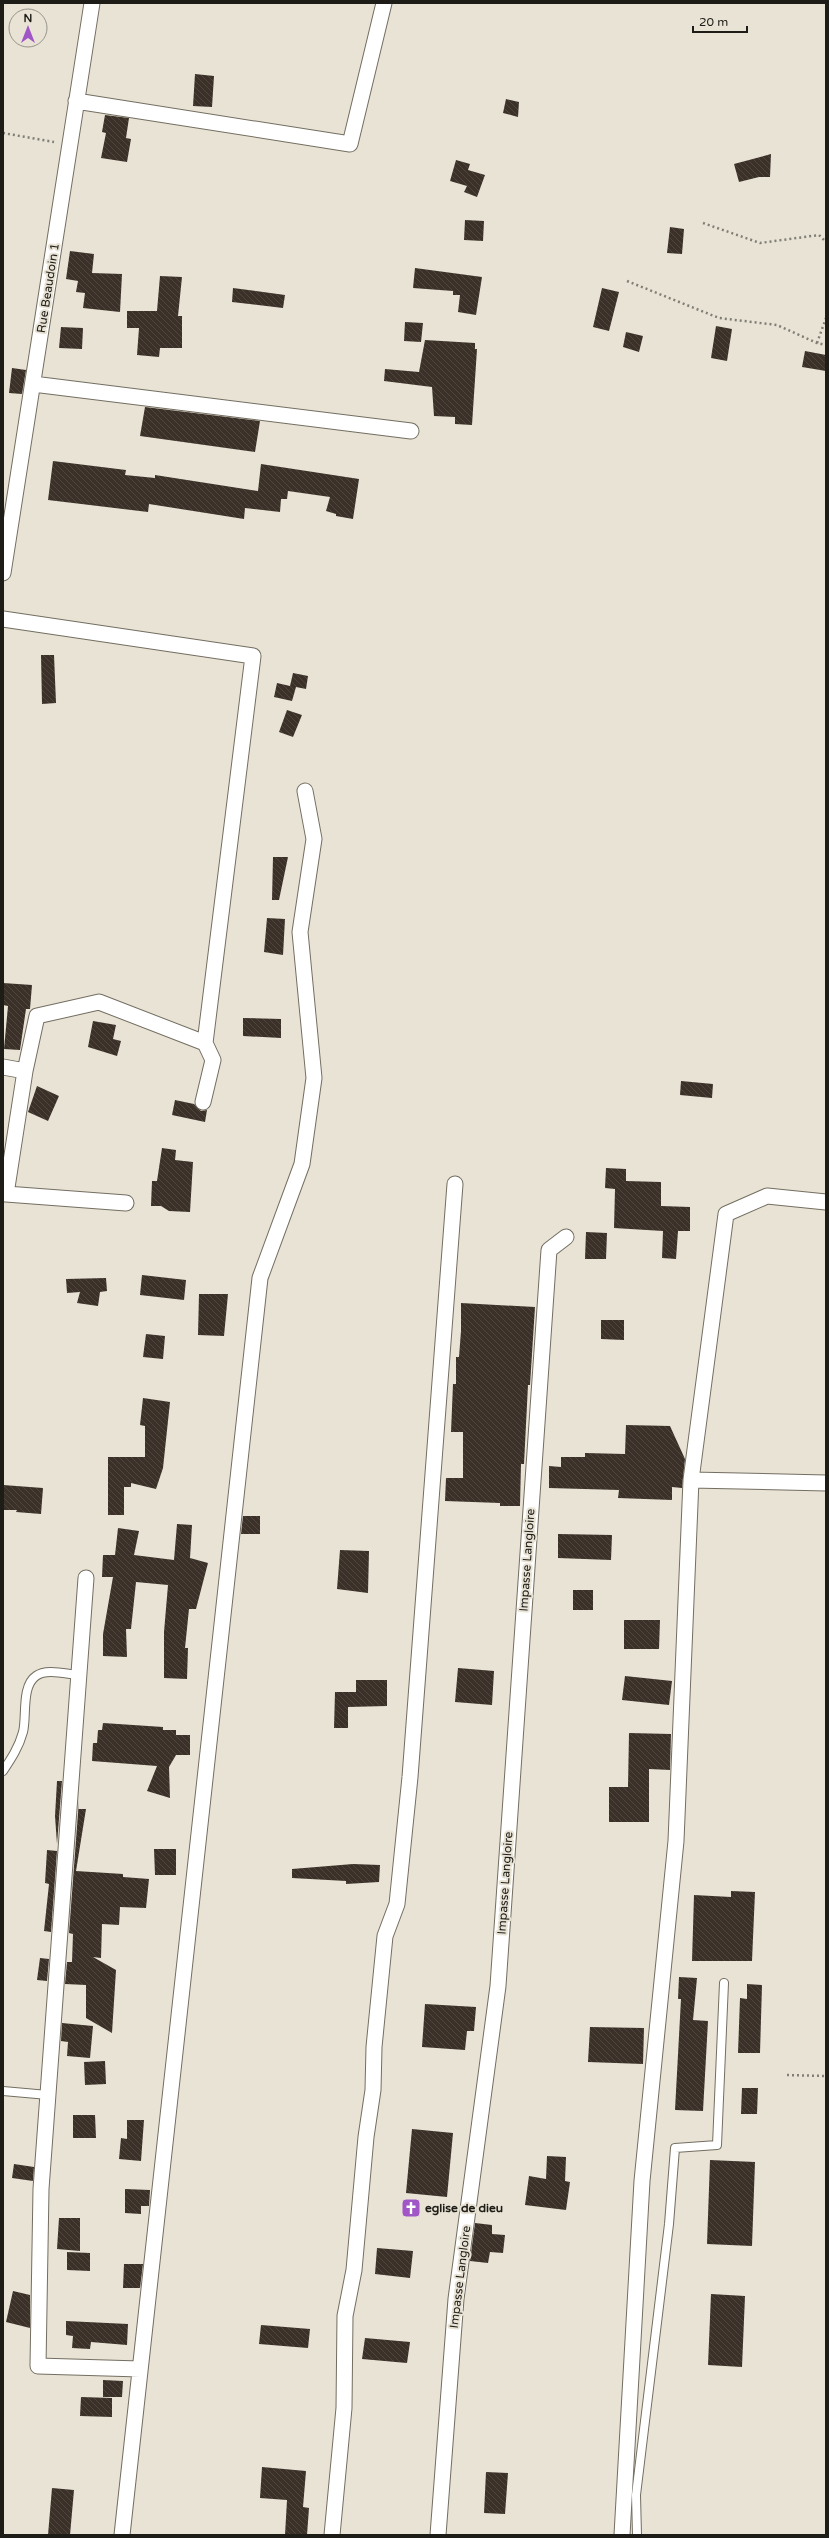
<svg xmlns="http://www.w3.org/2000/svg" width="829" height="2538" font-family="'Varela Round',sans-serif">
<defs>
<pattern id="building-back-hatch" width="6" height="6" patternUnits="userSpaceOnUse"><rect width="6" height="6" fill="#3b3129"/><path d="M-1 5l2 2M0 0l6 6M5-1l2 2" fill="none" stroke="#4e463f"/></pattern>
</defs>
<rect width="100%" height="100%" fill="#e8e3d5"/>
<!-- building -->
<path fill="url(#building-back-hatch)" d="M195 74 214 76 212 107 193 106Z
M506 99 519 102 518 117 503 113Z
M105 115 129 118 126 138 131 139 127 162 101 158 106 133 102 132Z
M771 154 770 177H759L739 182 734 164Z
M456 160 470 164 468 170 485 175 477 197 464 192 467 186 450 181Z
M465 220 484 221 483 241 464 240Z
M670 227 684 229 682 254 667 253Z
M70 251 94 254 92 273 122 274 120 312 83 308 85 293 76 292 78 281 66 279Z
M415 268 482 277 476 315 458 312 460 295H453V291L413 288Z
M160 276 182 277 178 316H182V348H160L159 357 137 355 139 328H127V311H157Z
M233 288 285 295 283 308 232 302Z
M602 288 619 292 609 331 593 327Z
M405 322 423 323 421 342 404 341Z
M716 326 732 329 727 361 711 358Z
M61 327 83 328 82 349 59 348Z
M626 332 643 336 639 352 623 347Z
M425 340 475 343V349H477L472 425 455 424V417L434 416 432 387 384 381 385 369 419 372Z
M805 351 826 355V371L802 367Z
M12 368 26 370 22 394 9 393Z
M145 407 260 421 255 452 140 436Z
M53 461 126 470 125 475 155 478V475L258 491 261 464 359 479 353 519 336 516V514L326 511 330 497 288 491 287 499H281L280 512 245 508 244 519 149 504 148 512 48 500Z
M41 655H54L56 703 42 704Z
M293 673 308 676 306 689 296 687 292 701 274 697 277 683 290 686Z
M287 710 302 715 293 737 279 732Z
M273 857H288L279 900H272Z
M267 918 285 919 283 955 264 952Z
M3 983 32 985 30 1009H26L20 1050 4 1049 8 1006 3 1005Z
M243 1018 281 1019V1038L243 1036Z
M93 1021 116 1025 113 1039 121 1041 117 1056 88 1047Z
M681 1081 713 1084 712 1098 680 1095Z
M37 1086 59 1096 48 1121 28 1112Z
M175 1100 194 1104 201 1111 207 1110 205 1122 172 1115Z
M162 1148 176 1150 175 1160 193 1162 190 1212 169 1211 161 1206H151L152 1181H157Z
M606 1168 626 1169V1181L661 1182V1206L690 1207V1231H678L676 1259 662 1258 663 1231 614 1228 615 1189 605 1188Z
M586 1232 607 1233 606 1259H585Z
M142 1275 186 1280 184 1300 140 1295Z
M106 1278 107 1291 100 1292 98 1306 77 1303 80 1292 67 1293 66 1279Z
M199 1294H228L224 1336 198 1335Z
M461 1303 535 1307 530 1385H528L524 1464H521L520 1506H500V1503L445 1501 446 1478H463V1432H451L453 1384H456V1357H459L461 1331Z
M601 1320H624V1340L601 1339Z
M146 1334 165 1336 163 1359 143 1357Z
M143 1398 170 1402 163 1468 156 1489 131 1483V1487H124V1515H108V1457H145V1426L140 1425Z
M626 1425 670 1426 685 1459 682 1488 672 1487V1500L618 1498 619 1490 549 1488V1466L561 1467V1457H585V1453L625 1454Z
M3 1485 43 1488 41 1514 16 1512 17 1510H3Z
M243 1516H260V1534H241Z
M177 1524 192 1525 190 1558 208 1563 196 1609H189L185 1648H188L187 1679 164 1678V1632L168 1585 136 1582 131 1629H126L127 1657 103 1656V1634L113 1577H102L103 1555H115L118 1528 139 1531 134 1555 174 1560Z
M558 1534 612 1535 611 1560 558 1558Z
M340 1550 369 1551 368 1593 337 1589Z
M573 1590H593V1610H573Z
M624 1620H660L659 1649H624Z
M458 1668 494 1671 492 1705 455 1702Z
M625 1676 672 1681 669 1705 622 1700Z
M356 1680H387V1706L348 1707V1728H334L335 1692H356Z
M103 1723 163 1727V1730H176V1735H190V1755H176L169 1767 170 1798 147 1791 157 1766 92 1761 93 1743H97L98 1730H102Z
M629 1733 671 1734 670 1770 649 1769V1822H609V1787H628Z
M57 1781H62L57 1844 55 1816Z
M79 1800 78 1809H86L76 1871 123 1874V1877L149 1879 146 1908 120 1907 119 1925 102 1924 101 1958 93 1957 116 1970 112 2033 86 2018V1985L65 1984 67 1962H72L73 1934 69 1933Z
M154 1849H176V1875H155Z
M47 1850 57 1851 51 1932 44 1931 49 1884 45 1883Z
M353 1864 380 1865 379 1882 346 1884V1881L292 1878V1869Z
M731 1891 755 1892 752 1961H692L694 1895 731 1897Z
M40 1958 49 1959 47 1981 37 1980Z
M679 1977 697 1978 693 2020 708 2021 703 2111 675 2110 681 1999H678Z
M747 1984 762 1985 760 2053H738L740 1998 747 1999Z
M425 2004 476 2007 474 2031H467L465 2050 422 2047Z
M62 2023 93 2026 90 2058 67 2056 68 2042 61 2041Z
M590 2027 644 2028 643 2064 588 2062Z
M105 2061 106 2084 85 2085 84 2062Z
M742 2088H758L757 2114H741Z
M73 2115H95L96 2138H73Z
M127 2120H144L141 2161 119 2159 121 2138 127 2139Z
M412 2129 453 2133 447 2197 406 2193Z
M547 2156 566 2157 565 2181 570 2182 566 2210 525 2205 529 2176 546 2179Z
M710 2160 755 2162 752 2246 707 2244Z
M14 2164 34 2167 33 2181 12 2178Z
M125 2189 150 2190 149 2206H141V2214L125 2213Z
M59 2218H80V2251L57 2249Z
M475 2223 492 2225V2234L505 2235 503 2253 490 2252 488 2263 470 2261Z
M377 2248 413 2251 410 2278 375 2274Z
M67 2252 90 2253V2271L67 2270Z
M124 2264H143L140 2288H123Z
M13 2291 30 2295V2328L6 2322Z
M711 2294 745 2296 742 2367 708 2365Z
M66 2321 128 2324 127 2345 91 2342 90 2349 72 2348 73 2336 66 2335Z
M261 2325 310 2329 308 2348 259 2344Z
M365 2338 410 2342 407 2363 362 2359Z
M103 2380 123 2381 122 2397H103Z
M81 2397 112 2398V2417L80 2416Z
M262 2467 306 2471 303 2507 309 2508 307 2535H285L287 2500 260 2498Z
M486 2472 508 2473 505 2514 484 2513Z
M52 2488 74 2490 70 2535H48Z"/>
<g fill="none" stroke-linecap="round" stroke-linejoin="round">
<defs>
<path id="service" d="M3 1771C11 1759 19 1747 23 1732 27 1717 21 1686 36 1676 46 1668 66 1674 78 1675
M3 2091 48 2095
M637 2535 636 2495 669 2224 675 2148 717 2145 724 1983"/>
<path id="minor" d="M76 101 350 144 384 3
M33 384 411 431
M3 573 92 3
M3 619 253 656 205 1043
M3 1067 25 1071 37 1016 99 1002 205 1043 213 1060 203 1102
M25 1071 6 1194 126 1203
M691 1480 826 1483
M86 1578 41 2189 38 2366 140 2369
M122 2535 260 1278 302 1164 314 1078 300 932 314 839 305 791
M332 2535 344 2408 345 2316 354 2270 366 2137 373 2090 374 2047 385 1936 397 1904 410 1777 455 1184
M438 2535 456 2299 498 1986 549 1250 566 1237
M622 2535 642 2181 676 1841 691 1480 726 1214 767 1196 826 1202"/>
</defs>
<!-- service casing -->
<use href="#service" stroke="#736e61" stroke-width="10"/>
<!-- minor casing -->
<use href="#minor" stroke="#736e61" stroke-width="17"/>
<!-- path -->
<path stroke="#817e75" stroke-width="2.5" stroke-dasharray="2 3" stroke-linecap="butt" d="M3 133 54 142
M703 223 760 243 819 235 826 242
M627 281 719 318 777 325 817 343 826 345
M817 343 826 318
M787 2075 826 2076"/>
<!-- service -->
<use href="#service" stroke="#fff" stroke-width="8"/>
<!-- minor -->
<use href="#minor" stroke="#fff" stroke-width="15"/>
</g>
<!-- icons -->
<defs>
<symbol id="church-square" viewBox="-11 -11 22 22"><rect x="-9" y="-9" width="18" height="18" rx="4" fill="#a156c8" stroke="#e8e3d5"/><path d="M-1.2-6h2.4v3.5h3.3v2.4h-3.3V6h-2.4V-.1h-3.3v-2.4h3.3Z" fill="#fff"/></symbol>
</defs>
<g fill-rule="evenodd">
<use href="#church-square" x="400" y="2197" width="22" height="22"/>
</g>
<g text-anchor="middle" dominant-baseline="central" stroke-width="4" stroke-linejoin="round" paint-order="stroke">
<!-- street labels -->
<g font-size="12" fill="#1e1c17" stroke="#e8e3d5">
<text transform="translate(48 288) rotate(-81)">Rue Beaudoin 1</text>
<text transform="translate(527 1560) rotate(-86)">Impasse Langloire</text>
<text transform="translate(505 1883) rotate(-86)">Impasse Langloire</text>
<text transform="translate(460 2277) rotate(-83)">Impasse Langloire</text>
</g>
<!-- poi labels -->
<g font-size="12" font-weight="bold" fill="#1e1c17" stroke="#e8e3d5" text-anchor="start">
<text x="425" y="2208">eglise de dieu</text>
</g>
</g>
<!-- border -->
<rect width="829" height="2538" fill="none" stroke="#1e1c17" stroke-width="8"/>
<!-- north arrow -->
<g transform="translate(28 28)"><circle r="19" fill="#e8e3d5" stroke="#979389"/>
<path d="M0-3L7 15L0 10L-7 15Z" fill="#a156c8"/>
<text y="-6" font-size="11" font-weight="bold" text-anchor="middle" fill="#1e1c17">N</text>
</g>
<!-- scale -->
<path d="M693 26v6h54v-6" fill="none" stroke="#1e1c17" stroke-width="2"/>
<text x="699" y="26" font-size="12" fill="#1e1c17" stroke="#e8e3d5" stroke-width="3" paint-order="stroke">20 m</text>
</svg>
